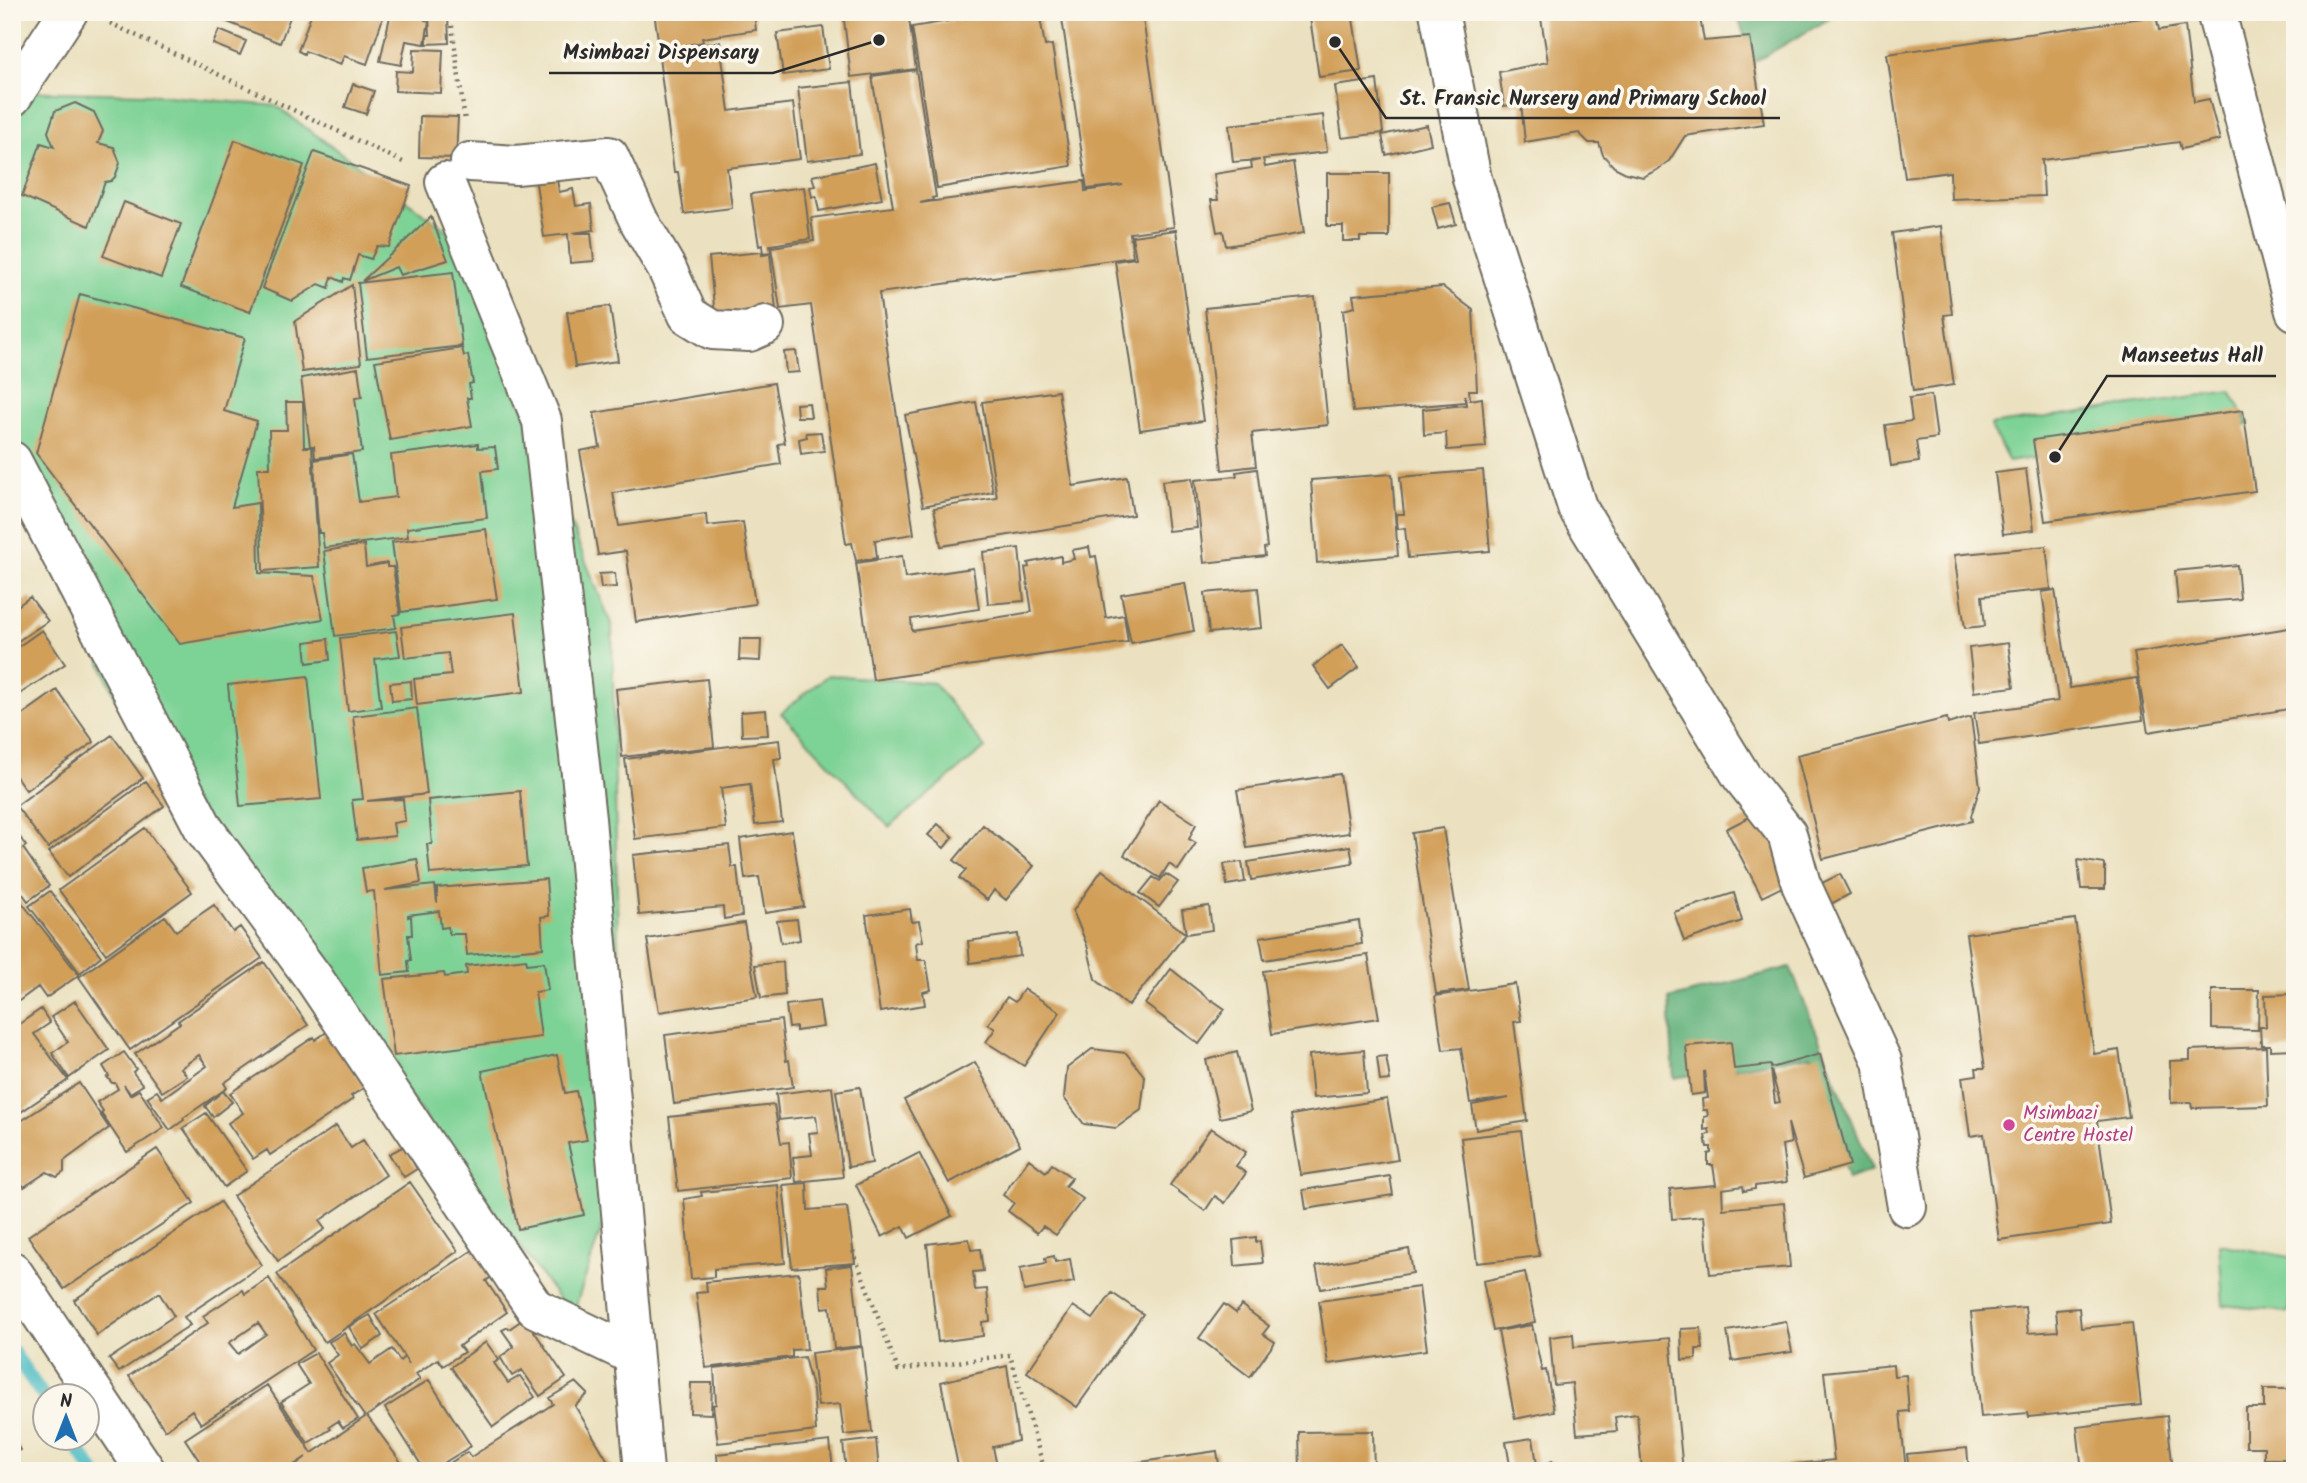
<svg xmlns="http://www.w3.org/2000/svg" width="2307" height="1483" font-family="Kalam,sans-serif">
<rect width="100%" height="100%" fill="#fbf7ec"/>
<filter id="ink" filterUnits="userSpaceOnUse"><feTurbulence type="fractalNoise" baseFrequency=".0143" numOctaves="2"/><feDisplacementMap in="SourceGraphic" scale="14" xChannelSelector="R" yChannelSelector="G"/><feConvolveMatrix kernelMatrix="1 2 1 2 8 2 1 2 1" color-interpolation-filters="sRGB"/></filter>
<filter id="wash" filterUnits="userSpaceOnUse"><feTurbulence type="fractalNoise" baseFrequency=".00686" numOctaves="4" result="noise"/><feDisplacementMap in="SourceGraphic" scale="28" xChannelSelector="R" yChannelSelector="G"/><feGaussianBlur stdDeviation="1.57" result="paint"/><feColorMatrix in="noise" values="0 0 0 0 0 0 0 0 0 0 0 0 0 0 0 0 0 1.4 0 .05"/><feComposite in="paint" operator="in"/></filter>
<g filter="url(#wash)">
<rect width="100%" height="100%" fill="#ebe1c0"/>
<!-- green -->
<path fill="#7dd295" stroke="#547e60" stroke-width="2" d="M12 91 147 94 276 106 452 234 612 626 622 1167 572 1317 114 694 12 449Z
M2231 391 2249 424 2009 462 1990 425Z
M828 675 934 683 985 748 889 827 781 713Z
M2219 1244 2295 1258V1281L2287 1312 2223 1305Z"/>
<!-- forest -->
<path fill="#66b47e" stroke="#487054" stroke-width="2" d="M1736 12H1841L1754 62Z
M1790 967 1872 1170 1848 1179 1812 1055 1674 1078 1669 999Z"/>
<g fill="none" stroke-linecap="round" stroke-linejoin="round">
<!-- stream -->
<path stroke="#4cbbc3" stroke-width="14" d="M12 1351 46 1400
M71 1438 93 1471"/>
</g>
<g id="blocks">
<!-- building -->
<path fill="#d19f59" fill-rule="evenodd" d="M211 12H292L280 43 210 15Z
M312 12H385L367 64 344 56 340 65 305 51 304 54 298 51Z
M391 12H426L425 20 429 21 425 44 406 41 401 65 380 61Z
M654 12H754L756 30 702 38 703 42 677 47 720 42 729 111 793 103 800 159 727 168 732 208 684 214 678 172H674L658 50 666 49 665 45 659 46Z
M843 12H908L916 69 851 77Z
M1004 12H1039L1045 46 1052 45 1071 166 937 188 912 27Z
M1061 12H1142L1174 227 1130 233 1133 257 879 293 914 534 875 540 877 558 856 561 852 543 846 544 811 305 780 309 771 247 814 241 811 218 893 207 872 76 916 70 936 197 932 198 933 200 920 203 1084 181 1085 191 1123 185 1087 189Z
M1309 12H1352L1361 71 1319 77Z
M1540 12H1699L1704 41 1750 37 1764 124 1685 136 1669 161 1657 170 1643 177 1626 173 1614 167 1603 155 1599 143H1589L1579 133 1525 142 1521 103 1504 106 1499 72 1548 62Z
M448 13 449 43 427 44V35H430L429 14Z
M2156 16 2159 30 2185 26 2194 102 2209 99 2220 140 2181 149 2179 142 2042 160 2044 196 1951 199 1950 172 1905 178 1887 54Z
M823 27 829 69 783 75 777 33Z
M219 30 246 41 240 55 213 44Z
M414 49 443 50 441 93 395 91 396 71 413 72Z
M1377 80 1383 133 1342 138 1335 86Z
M852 82 860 154 807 161 798 88Z
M353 84 374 91 366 114 345 107Z
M75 103 94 112 103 131 98 143 114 147 120 163 115 177 111 181 105 182 89 226 22 196 41 143 54 147 48 132 55 111Z
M1323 115 1327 152 1263 159 1265 167 1293 162 1304 233 1226 246 1223 231 1217 232 1211 200H1218L1214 174 1252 168 1251 162 1260 160 1233 162 1229 125Z
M420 116 458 117 456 158 419 157Z
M1427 125 1431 144 1386 155 1382 135Z
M235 140 304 165 250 312 181 287Z
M314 152 411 186 389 247 377 246 371 259 358 255 350 280 344 278 343 282 332 277 329 288 319 284 292 301 262 288Z
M875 163 882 199 819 211 816 196 812 197 810 187 815 186 812 176Z
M556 173 559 192 573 189 576 206 591 204 594 230 572 233H591L594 261 570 263 568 234 544 237 535 177Z
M1327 173H1389V237H1360V241H1343V226H1327Z
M804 187 810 239 770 245 771 252 763 253 762 245 759 246 751 194Z
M124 202 181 224 161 278 103 256Z
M1450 203 1456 224 1438 229 1432 207Z
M431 217 448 260 400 275 396 267 362 281Z
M1941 226 1952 314 1944 315 1954 385 1913 391 1892 233Z
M1176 230 1203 421 1140 430 1115 261 1136 258 1132 236Z
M762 252V255L770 254 776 310 715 316 709 257Z
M453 272 462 346 367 357 358 283Z
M352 285 361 364 302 372 295 321Z
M1443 287 1473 310 1477 390H1469L1470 400 1482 398 1486 447 1447 450 1446 433 1424 435 1423 409 1466 405 1465 395V402L1353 412 1343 310 1355 307 1353 295Z
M80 294 245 338 224 411 257 421 232 507 258 503 259 573 314 576 323 619 180 644 36 453Z
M1315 297 1328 425 1252 433 1256 466 1222 470 1205 308Z
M610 306 618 361 575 367 567 312Z
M462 348 464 356 468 355 473 383 469 384 471 398H467L472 426 390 440 375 361Z
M796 351 799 372 786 373 784 352Z
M358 368 362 397 355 398 362 452 315 458 314 446H310L301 378Z
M774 383 785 443 778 444 781 464 613 493 619 526 706 514 707 526 743 522 755 604 636 622 626 551 598 555 580 451 600 447 594 413Z
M1058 391 1073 486 1127 477 1133 515 941 546 934 508 997 498 982 402Z
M1931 395 1937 438 1916 441 1919 462 1891 466 1885 425 1912 421 1909 398Z
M286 402H303L304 447H312L319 567 263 571 258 468H270L269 430H287Z
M976 402 993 492 923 506 905 415Z
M809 403 811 417H797L796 404Z
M2243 410 2255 491 2045 521 2033 440Z
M821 432 824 451 801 454 799 439 807 437 806 433Z
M478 444V448L495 447 498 469 482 471 487 518 407 528 408 537 324 548 322 533H319L317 512 314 460 352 454 359 502 396 497 391 455Z
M1257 469 1267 547 1264 548 1265 556 1204 563 1195 480 1237 476 1236 472Z
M2026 469 2034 530 2003 534 1995 473Z
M1483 470 1490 551 1408 558 1405 528 1398 529 1396 514H1404L1400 477Z
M1392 474 1398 556 1317 563 1311 480Z
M1192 478 1197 528 1168 531 1162 481Z
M486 529 497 599 401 612 392 542Z
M364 545 366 567 387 563V567H393L400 614 394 615 396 628 335 636 324 551Z
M2046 546 2051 589 1982 596 1985 626 1965 628 1954 555Z
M1089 547 1091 557 1096 556 1106 618 1124 615 1128 642 873 680 856 563 902 556 905 578 973 568 979 609 911 619 912 631 1032 612 1025 568 1029 567 1028 563 1061 556V562L1074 559 1072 550Z
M1019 548 1024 601 988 604 983 552Z
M2237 565 2240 599 2178 604 2175 571Z
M615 573 616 587 601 588 599 574Z
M1185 583 1194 631 1131 643 1121 594Z
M1258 588 1262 628 1209 633 1205 593Z
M2055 590 2070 688 2137 678 2143 720 1979 744 1974 713 2058 701 2042 592Z
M30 597 48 621 12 645V610Z
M515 613 524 692 417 705 414 679 451 675 448 653 405 658 401 627Z
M2295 627V708L2148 732 2134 653Z
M42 630 65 664 12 699V651Z
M396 631 400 656 375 659 381 707 348 711 340 638Z
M328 639 330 660 307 663 305 642Z
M740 639H761L760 661 739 660Z
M2008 643 2014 687 1974 692 1969 648Z
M1342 645 1359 667 1330 689 1313 666Z
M308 676 321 799 240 806 228 685Z
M707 679 714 747 622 757 616 689Z
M411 681 412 699 392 701 390 683Z
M57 690 94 742 26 790 12 771V722Z
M417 708 427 794 367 801 403 799 405 821 393 823 395 836 357 840 352 800 363 799 353 716Z
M766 710 768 735 742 736 741 712Z
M1971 717 1980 787 1971 816 1972 821 1823 859 1797 755 1947 718 1948 724Z
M112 735 143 778 48 848 16 806Z
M779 740 781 758 774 759 782 822 755 825 750 784 721 788 726 828 635 839 625 759Z
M1340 774 1349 833 1247 848 1237 790Z
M146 781 164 806 68 877 49 852Z
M520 791 527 866 430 874 427 844H432L428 800Z
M1159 800 1196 824 1189 839 1196 843 1178 870 1169 864 1160 878 1124 855Z
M1759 812 1794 881 1762 897 1726 829Z
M938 824 953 837 944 848 928 835Z
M983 825 1034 866 1006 900 994 890 987 900 959 878 966 870 954 860Z
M12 826 26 846 23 848 49 886 28 901 12 879Z
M145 828 192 892 106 954 59 890Z
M1443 828 1469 990 1436 994 1412 833Z
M792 831 804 907 765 913 759 877 745 879 740 839Z
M729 845 732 867H737L742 916 724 919 723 907 639 915 633 855Z
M1350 846 1353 863 1251 880 1248 862Z
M417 859 421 883 385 890 435 885 437 903V888L546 879 549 916 541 917 543 948 467 955 465 934H449L448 927 441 928 439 911 408 915V917L411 916 412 935H408L411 960 408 961 409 972 382 975 374 891 366 892 362 868Z
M2078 860 2105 864V889H2081Z
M1242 862 1245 882 1227 885 1224 864Z
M1102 870 1186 934 1128 1006 1095 979 1087 945 1073 911Z
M1166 874 1178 882 1159 907 1140 893 1153 877 1160 881Z
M1840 874 1850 894 1821 909 1814 887Z
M12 890 79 975 46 998 38 987 12 1006Z
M50 891 101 956 80 973 29 906Z
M1734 893 1742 921 1684 941 1674 912Z
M214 905 233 932 240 927 262 958 130 1050 79 977 165 916 176 931Z
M1209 906 1212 930 1186 934 1182 910Z
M910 909 912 922 919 921 923 941 916 943 918 960H926L931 990 923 992 925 1005 880 1012 866 915Z
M797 919 800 940 781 943 777 921Z
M2075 919 2094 1054 2119 1050 2129 1117 2097 1121 2111 1224 1999 1240 1984 1134 1970 1136 1962 1077 1977 1075 1976 1068H1985L1966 934Z
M1359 921 1362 944 1264 960 1260 937Z
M744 923 757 997 659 1012 647 939Z
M1018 934 1020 956 970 963 968 941Z
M1368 955 1379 1018 1272 1034 1263 971Z
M526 959 527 964 544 962 548 990 535 992 541 1037 394 1056 384 979 444 973 445 977 467 974 466 966Z
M264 962 308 1025 224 1083 227 1088 183 1118 184 1120 170 1130 147 1097 157 1091 162 1098 207 1066 199 1055 181 1068 187 1076 162 1092 135 1054 180 1023 178 1021Z
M783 962 785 995 761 998 755 965Z
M1171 969 1211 1001 1212 1000 1225 1009 1199 1044 1145 1004Z
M1515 984 1521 1021 1514 1022 1527 1121 1476 1130 1472 1105 1509 1098 1470 1103 1461 1048 1443 1050 1435 996Z
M1024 989 1060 1012 1024 1066 986 1042 995 1029 988 1024 1007 997 1015 1002Z
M2212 990H2259L2258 1030 2212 1029Z
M2295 994V1049L2270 1050V1045H2261L2260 1027H2266L2265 995Z
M75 1001 109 1050 69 1078 52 1053 68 1042 51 1017Z
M819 1001 823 1027 796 1031V1027L789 1028 786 1005Z
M41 1009 50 1023 34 1034 68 1080 12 1118V1029Z
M781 1020 786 1061 789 1060 793 1087 674 1104 665 1035Z
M327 1032 365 1087 351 1096 353 1099 270 1155 267 1150 253 1159 228 1123 243 1113 230 1093 314 1037 315 1040Z
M1731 1042 1734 1069 1771 1065V1068L1820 1054 1850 1165 1804 1178 1788 1123 1791 1143 1782 1145 1787 1182 1755 1186V1189L1744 1191 1743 1186 1722 1189 1723 1209 1784 1203 1790 1267 1710 1274 1704 1216 1672 1219 1670 1189 1716 1185 1713 1165H1708V1154L1711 1153V1147H1707L1705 1135 1710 1134 1709 1129 1704 1130V1117L1708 1116 1707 1110H1703L1702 1099 1708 1098 1704 1071 1705 1093 1691 1095 1686 1046ZM1771 1070 1780 1102 1775 1103Z
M2266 1047 2268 1106 2192 1108 2191 1102 2171 1103 2170 1061 2190 1060V1050Z
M1092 1049 1126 1053 1145 1077 1141 1110 1116 1128 1084 1124 1064 1098 1067 1068Z
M1364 1050 1367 1093 1313 1098 1309 1055Z
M124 1052 136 1069 133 1072 135 1075 143 1085 130 1093 124 1085 130 1095 139 1090 164 1128 127 1152 101 1113 103 1111 97 1102 118 1089 115 1083H112L107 1077 109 1076 103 1066Z
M1237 1052 1251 1111 1220 1118 1206 1060Z
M557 1055 565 1093 576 1091 587 1140 568 1143 584 1215 518 1229 482 1071Z
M1386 1056 1390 1080 1380 1081 1377 1057Z
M975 1062 1020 1145 949 1183 904 1100Z
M79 1083 109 1128 64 1161V1172L57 1177 47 1172 24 1187 22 1184 12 1189V1127Z
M832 1087 843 1177 796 1182 793 1157 812 1155 809 1133 818 1132 816 1116 779 1120 776 1094Z
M860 1087 872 1163 848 1167 836 1091Z
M223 1091 232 1102 213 1117 205 1106Z
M1387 1099 1398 1160 1301 1175 1291 1115Z
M774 1105 781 1143 789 1142 792 1178 678 1191 669 1117Z
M206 1113 247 1171 224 1187 183 1128Z
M336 1126 351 1148 363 1140 386 1175 319 1221 325 1229 278 1261 233 1196Z
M1211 1128 1246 1152 1236 1166 1246 1173 1225 1203 1215 1196 1205 1211 1170 1185Z
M1521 1131 1536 1242 1540 1256 1477 1263 1461 1138Z
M404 1146 417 1169 404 1177 389 1154Z
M157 1149 194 1203 64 1289 28 1236Z
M919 1153 952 1216 909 1238 903 1226 882 1237 856 1185Z
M1029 1159 1046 1172 1052 1164 1072 1178 1065 1186 1083 1199 1056 1235 1043 1226 1037 1233 1008 1211 1014 1203 1003 1195Z
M1390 1176 1393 1195 1306 1209 1303 1190Z
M410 1182 458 1251 325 1342 277 1274Z
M807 1183 808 1210 847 1207 855 1263 792 1268 783 1185Z
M778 1185 785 1263 714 1269V1277L691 1279 684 1199 702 1196 701 1192Z
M220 1202 262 1265 184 1317 190 1325 119 1372 109 1359 174 1316 159 1293 97 1335 74 1300Z
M1256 1237V1242L1260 1241 1263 1263 1235 1266 1233 1240Z
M969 1239 971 1250 980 1249 983 1271 973 1272 975 1290 987 1289 990 1321 982 1322 983 1336 938 1342 927 1244Z
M476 1248 495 1274 486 1281 507 1312 459 1346 464 1352 443 1366 438 1359 416 1374 420 1379 367 1416 403 1465 399 1468 401 1471H287L306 1457 285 1471H206L185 1439 267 1385 312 1453 365 1417 327 1363 338 1355 329 1342 344 1333 352 1346 355 1344 370 1364 392 1349 400 1361 404 1357 409 1364 376 1314Z
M1409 1249 1413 1273 1321 1289 1316 1266Z
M1054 1256 1055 1262 1070 1259 1074 1282 1024 1291 1020 1268 1046 1263 1045 1258Z
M852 1265 861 1346 834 1349 830 1307 822 1308 820 1286H828L826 1268Z
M1525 1272 1535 1322 1493 1331 1483 1281Z
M799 1273 807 1349 792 1350V1357L706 1368 696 1293 707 1292 706 1282Z
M269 1278 313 1350 201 1424 192 1410 165 1430 129 1376 208 1323 203 1316 243 1290 245 1294ZM258 1323 266 1334 238 1354 229 1343Z
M1419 1287 1427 1350 1328 1364 1319 1301Z
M1112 1293 1143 1314 1077 1407 1027 1372 1073 1306 1093 1319Z
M1224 1304 1236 1313 1241 1305 1269 1326 1263 1334 1275 1342 1250 1377 1199 1338Z
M2025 1307 2028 1333 2058 1331 2056 1310 2079 1308 2081 1328 2132 1323 2141 1405 2029 1417 2028 1413 1981 1417 1971 1312Z
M370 1315 382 1336 363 1349 349 1327Z
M525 1318 566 1378 540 1396 522 1370 512 1376 500 1357 514 1347 502 1330 508 1327 509 1329Z
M1786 1321 1792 1352 1732 1361 1727 1331Z
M1532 1325 1542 1371 1546 1370 1554 1411 1515 1419 1498 1331Z
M1701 1328 1703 1349H1696V1359L1682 1360 1681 1329Z
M1573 1334 1574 1347 1670 1338 1683 1471H1642L1637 1414 1615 1417 1617 1431 1577 1434 1572 1383 1554 1385 1550 1337Z
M486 1342 499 1360 494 1363 508 1383 520 1376 535 1397 493 1427 451 1367Z
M862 1347 872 1432 844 1435 840 1404 818 1406 811 1353Z
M316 1353 358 1419 343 1428 338 1421 329 1427 331 1429 308 1443 281 1402 309 1384 296 1364Z
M804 1357 813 1391 816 1431 718 1443 713 1405 716 1404 714 1368Z
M1893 1365 1894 1376 1906 1375 1909 1411 1900 1412 1906 1471H1750V1469L1834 1460 1824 1372Z
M1007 1366 1018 1441 993 1447 998 1471H959L941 1382Z
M429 1380 471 1446 431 1471H425L385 1408Z
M576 1382 588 1394 575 1406 614 1471H438L467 1452 471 1457 553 1404 549 1398Z
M691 1383H712L711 1414 690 1413Z
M2264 1389H2295V1459H2264V1447H2246V1408H2264Z
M2167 1416 2173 1471H2082L2077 1427Z
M1373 1431 1374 1471H1300L1299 1432Z
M12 1437 20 1450 12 1455Z
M1533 1438 1538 1471H1511L1506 1442Z
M876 1439 879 1471H846L843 1443Z
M830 1441 833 1471H718L717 1454Z
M1967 1448 1969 1471H1909L1907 1454Z
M1217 1451 1220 1471H1121L1120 1465Z
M1552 1461 1557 1471H1541L1539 1467Z"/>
</g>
</g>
<g filter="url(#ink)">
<use href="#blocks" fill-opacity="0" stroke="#6e6b5f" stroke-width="2"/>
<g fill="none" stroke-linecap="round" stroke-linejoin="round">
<defs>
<path id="minor" d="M1439 12 1472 179 1577 507 1742 777 1787 834 1801 884 1882 1061 1907 1207
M2216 12 2295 311
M12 97 68 12
M470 162 516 165 609 156 639 221 667 269 688 315 712 330 749 332 765 325
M445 182 542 421 586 819 644 1471
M12 461 204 829 315 980 535 1308 633 1355
M12 1271 146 1471"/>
</defs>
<!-- minor casing -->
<use href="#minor" stroke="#6e6b5f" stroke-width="42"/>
<!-- path -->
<path stroke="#6e6b5f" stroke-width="4.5" stroke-dasharray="2 5" stroke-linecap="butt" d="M450 12 465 121
M110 23 405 163
M853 1251 898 1370 1010 1355 1045 1471"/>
<!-- minor -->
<use href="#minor" stroke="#fff" stroke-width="38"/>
</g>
</g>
<!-- markers -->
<circle fill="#d1479c" stroke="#fbf7ec" stroke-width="2.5" cx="2009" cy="1125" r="7"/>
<g text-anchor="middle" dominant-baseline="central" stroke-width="7" stroke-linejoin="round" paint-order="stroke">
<!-- hotel labels -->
<g font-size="19" fill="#b23c85" stroke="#fbf7ec" text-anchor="start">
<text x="2023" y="1114">Msimbazi<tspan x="2023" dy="22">Centre Hostel</tspan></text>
</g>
</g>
<!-- callouts -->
<path fill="none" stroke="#2b2b2b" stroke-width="2.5" d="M879 40L773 73H549M1335 42L1386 118H1780M2055 457L2107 376H2276"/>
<g fill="#2b2b2b" stroke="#fbf7ec" stroke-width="2.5">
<circle cx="879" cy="40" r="7"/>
<circle cx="1335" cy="42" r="7"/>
<circle cx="2055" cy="457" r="7"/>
</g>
<g font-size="21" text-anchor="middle" font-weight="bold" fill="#2b2b2b" stroke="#fbf7ec" stroke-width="7" stroke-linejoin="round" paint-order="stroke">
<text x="661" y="59">Msimbazi Dispensary</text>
<text x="1583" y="105">St. Fransic Nursery and Primary School</text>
<text x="2192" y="362">Manseetus Hall</text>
</g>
<!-- margin -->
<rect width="2307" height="1483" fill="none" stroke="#fbf7ec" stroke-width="42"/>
<!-- north arrow -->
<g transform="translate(66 1417)"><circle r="33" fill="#fbf7ec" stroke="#a8a59f" stroke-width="2"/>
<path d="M0-5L12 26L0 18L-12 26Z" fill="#1f6fb2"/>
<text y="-10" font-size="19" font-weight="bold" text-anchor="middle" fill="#2b2b2b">N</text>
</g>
</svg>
